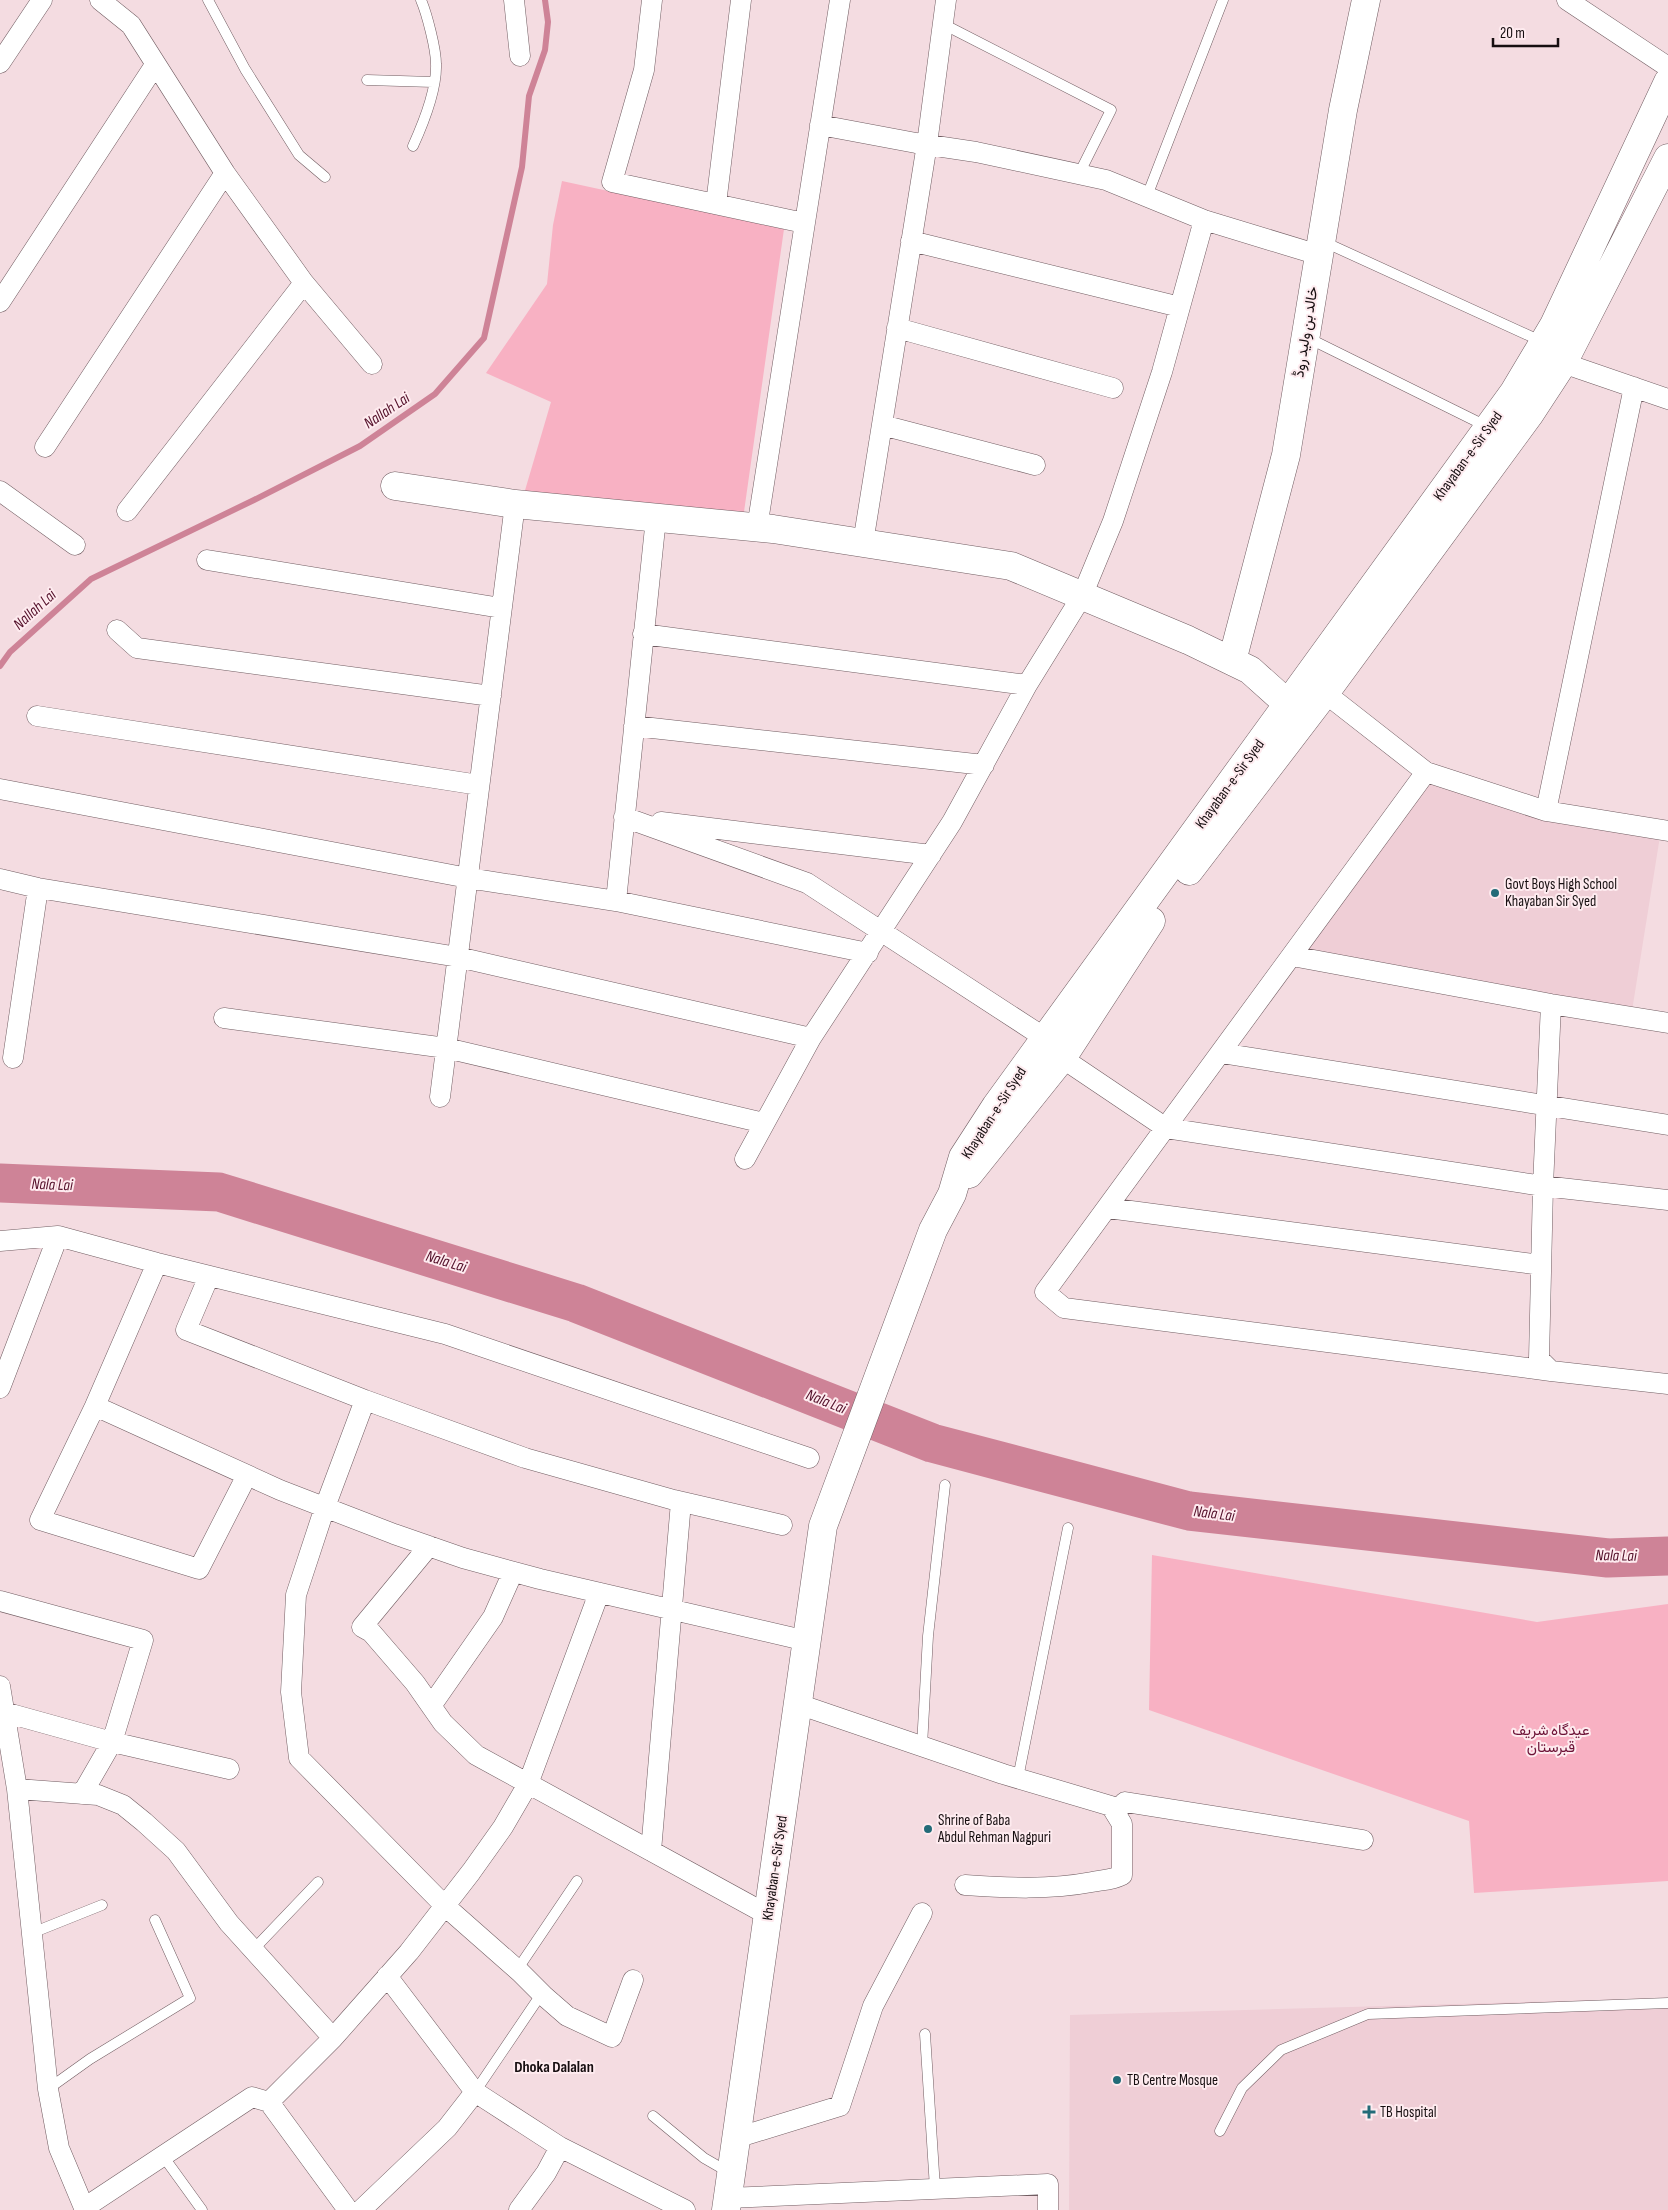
<svg xmlns="http://www.w3.org/2000/svg" width="1668" height="2210" font-family="'Sofia Sans Condensed',Vazirmatn,sans-serif">
<rect width="100%" height="100%" fill="#f4dce1"/>
<!-- built -->
<path fill="#efced6" d="M1426 772 1661 830 1631 1017 1292 956Z
M1668 1998V2210H1069L1070 2015Z"/>
<!-- green -->
<path fill="#f8b1c3" d="M562 181 784 229 742 526 521 504 551 402 486 373 547 284 553 225Z
M1152 1555 1537 1622 1668 1604V1881L1474 1893 1469 1821 1149 1710Z"/>
<g fill="none" stroke-linecap="round" stroke-linejoin="round">
<!-- stream -->
<path stroke="#ce8397" stroke-width="6" d="M0 666 10 652 91 579 254 500 360 446 435 394 484 338 522 167 529 96 545 50 548 22 545 0"/>
<!-- river -->
<path stroke="#ce8397" stroke-width="39" d="M0 1183 219 1192 576 1303 932 1443 1189 1511 1608 1558 1668 1556"/>
<defs>
<path id="lane" d="M208 0 245 69 299 155 325 177
M943 24 1111 110 1079 174
M367 80 433 82
M413 146C423 124 437 88 436 64 436 49 427 14 421 0
M1147 196 1223 0
M1322 241 1543 342
M1306 337 1488 427
M922 1746 928 1636 945 1485
M1018 1778 1068 1528
M32 1933 102 1905
M253 1950 318 1882
M517 1970 577 1881
M925 2034 935 2188
M48 2089 90 2059 190 1998 155 1920
M475 2092 542 1993
M653 2116 704 2158 730 2173
M1220 2131 1242 2088 1281 2050 1368 2014 1668 2003
M163 2156 202 2210"/>
<path id="street" d="M100 0 131 25 225 173 304 283 372 364
M514 0 520 56
M652 0 644 70 612 182 804 223
M1567 0 1668 67
M0 63 42 0
M820 125 916 143 976 152 1106 180 1204 220 1319 255
M716 204 741 0
M911 241 1180 307
M0 302 155 65
M897 328 1113 388
M1563 363 1668 399
M882 425 1035 465
M45 447 225 173
M0 491 75 545
M127 511 304 283
M757 528 840 0
M863 543 927 144 946 0
M207 560 501 608
M117 630 137 648 491 696
M643 634 1027 685
M1325 693 1426 772 1546 811 1668 831
M37 716 479 785
M634 726 984 765
M1426 772 1045 1292 1064 1308 1551 1371
M0 789 468 878 616 901 868 953
M1546 811 1634 387
M624 817 807 883 1045 1038
M661 822 931 855
M0 879 38 888 458 957 811 1038
M616 901 656 518
M1292 956 1551 1004 1668 1023
M1551 1004 1543 1186 1539 1359 1551 1371 1668 1384
M224 1018 446 1048 764 1123
M1221 1053 1668 1125
M13 1058 38 888
M1062 1058 1166 1128 1543 1186 1668 1200
M440 1097 515 504
M745 1159 811 1038 952 822 1027 685 1082 596 1113 521 1162 372 1204 220
M1108 1208 1541 1265
M0 1241 58 1236 157 1263 445 1334 809 1458
M157 1263 95 1406 280 1490 394 1534 463 1558 540 1579 807 1641
M209 1276 186 1330 365 1400 525 1458 674 1500 782 1525
M0 1388 58 1236
M365 1400 325 1507 296 1595 291 1692 299 1758 445 1906 520 1972 544 1996 567 2016 612 2037 633 1980
M95 1406 40 1520 199 1569 247 1475
M429 1546 362 1627 371 1632 415 1683 443 1723 476 1755 768 1915
M0 1601 143 1640 112 1742 82 1794
M0 1686 17 1789 48 2089 59 2148 85 2210
M798 1704 1003 1774 1111 1806 1122 1824V1875C1112 1880 1103 1880 1092 1882 1049 1890 1008 1888 965 1885
M431 1706 493 1617 513 1572
M4 1712 112 1742 229 1769
M17 1789 98 1795 123 1805 144 1822 176 1851 229 1923 333 2038
M1115 1812 1125 1802 1363 1840
M651 1851 681 1502
M387 1976 475 2092 560 2147 685 2210
M269 2102 348 2210
M736 2138 840 2106 873 2006 922 1913
M727 2198 1048 2184V2210
M84 2208 252 2097 269 2102 333 2038 409 1952 471 1872 503 1827 528 1784 599 1593
M361 2210 447 2128 475 2092
M519 2210 546 2173 560 2147"/>
<path id="secondary" d="M395 486 515 504 773 529 1011 566 1188 640 1250 670 1288 704
M1232 661 1286 455 1343 110 1366 0
M1189 871 1325 693 1529 415 1563 363 1668 158
M969 1174 1062 1058 1151 921
M726 2210 823 1526 933 1230 952 1194 963 1157 996 1106 1514 392 1554 325 1668 82"/>
</defs>
<!-- lane casing -->
<use href="#lane" stroke="#715d62" stroke-width="11"/>
<!-- street casing -->
<use href="#street" stroke="#715d62" stroke-width="21"/>
<!-- secondary casing -->
<use href="#secondary" stroke="#715d62" stroke-width="29"/>
<!-- lane -->
<use href="#lane" stroke="#fff" stroke-width="10"/>
<!-- street -->
<use href="#street" stroke="#fff" stroke-width="20"/>
<!-- secondary -->
<use href="#secondary" stroke="#fff" stroke-width="28"/>
</g>
<!-- markers -->
<g fill="#236b78" stroke="#feebef" stroke-width="2">
<circle cx="1495" cy="893" r="5"/>
<circle cx="928" cy="1829" r="5"/>
<circle cx="1117" cy="2080" r="5"/>
<path d="M1366.5 2104.5h5v5h5v5h-5v5h-5v-5h-5v-5h5z"/>
</g>
<g text-anchor="middle" dominant-baseline="central" stroke-width="4" stroke-linejoin="round" paint-order="stroke">
<!-- street labels -->
<g font-size="15" fill="#160e10" stroke="#feebef">
<text transform="translate(1306 332) rotate(-81)">خالد بن ولید روڈ</text>
<text transform="translate(1468 456) rotate(-54)">Khayaban-e-Sir Syed</text>
<text transform="translate(1230 784) rotate(-54)">Khayaban-e-Sir Syed</text>
<text transform="translate(994 1113) rotate(-57)">Khayaban-e-Sir Syed</text>
<text transform="translate(775 1868) rotate(-82)">Khayaban-e-Sir Syed</text>
</g>
<!-- poi labels -->
<g font-size="15" fill="#160e10" stroke="#feebef" text-anchor="start">
<text x="1505" y="884">Govt Boys High School<tspan x="1505" dy="17">Khayaban Sir Syed</tspan></text>
<text x="938" y="1820">Shrine of Baba<tspan x="938" dy="17">Abdul Rehman Nagpuri</tspan></text>
<text x="1127" y="2080">TB Centre Mosque</text>
<text x="1380" y="2112">TB Hospital</text>
</g>
<!-- park labels -->
<g font-size="15" fill="#6d1337" stroke="#feebef">
<text x="1551" y="1730">عیدگاہ شریف<tspan x="1551" dy="17">قبرستان</tspan></text>
</g>
<!-- water labels -->
<g font-size="16" font-style="italic" fill="#530f29" stroke="#feebef">
<text transform="translate(387 411) rotate(-34)">Nallah Lai</text>
<text transform="translate(35 610) rotate(-42)">Nallah Lai</text>
<text transform="translate(52 1185) rotate(2)">Nala Lai</text>
<text transform="translate(446 1262) rotate(17)">Nala Lai</text>
<text transform="translate(826 1402) rotate(22)">Nala Lai</text>
<text transform="translate(1214 1514) rotate(7)">Nala Lai</text>
<text transform="translate(1616 1556) rotate(1)">Nala Lai</text>
</g>
<!-- neighbourhood labels -->
<g font-size="16" font-weight="bold" fill="#160e10" stroke="#feebef">
<text x="554" y="2067">Dhoka Dalalan</text>
</g>
</g>
<!-- scale -->
<path d="M1493 38v8h65v-8" fill="none" stroke="#160e10" stroke-width="2.5"/>
<text x="1500" y="38" font-size="15" fill="#160e10" stroke="#feebef" stroke-width="4" paint-order="stroke">20 m</text>
</svg>
